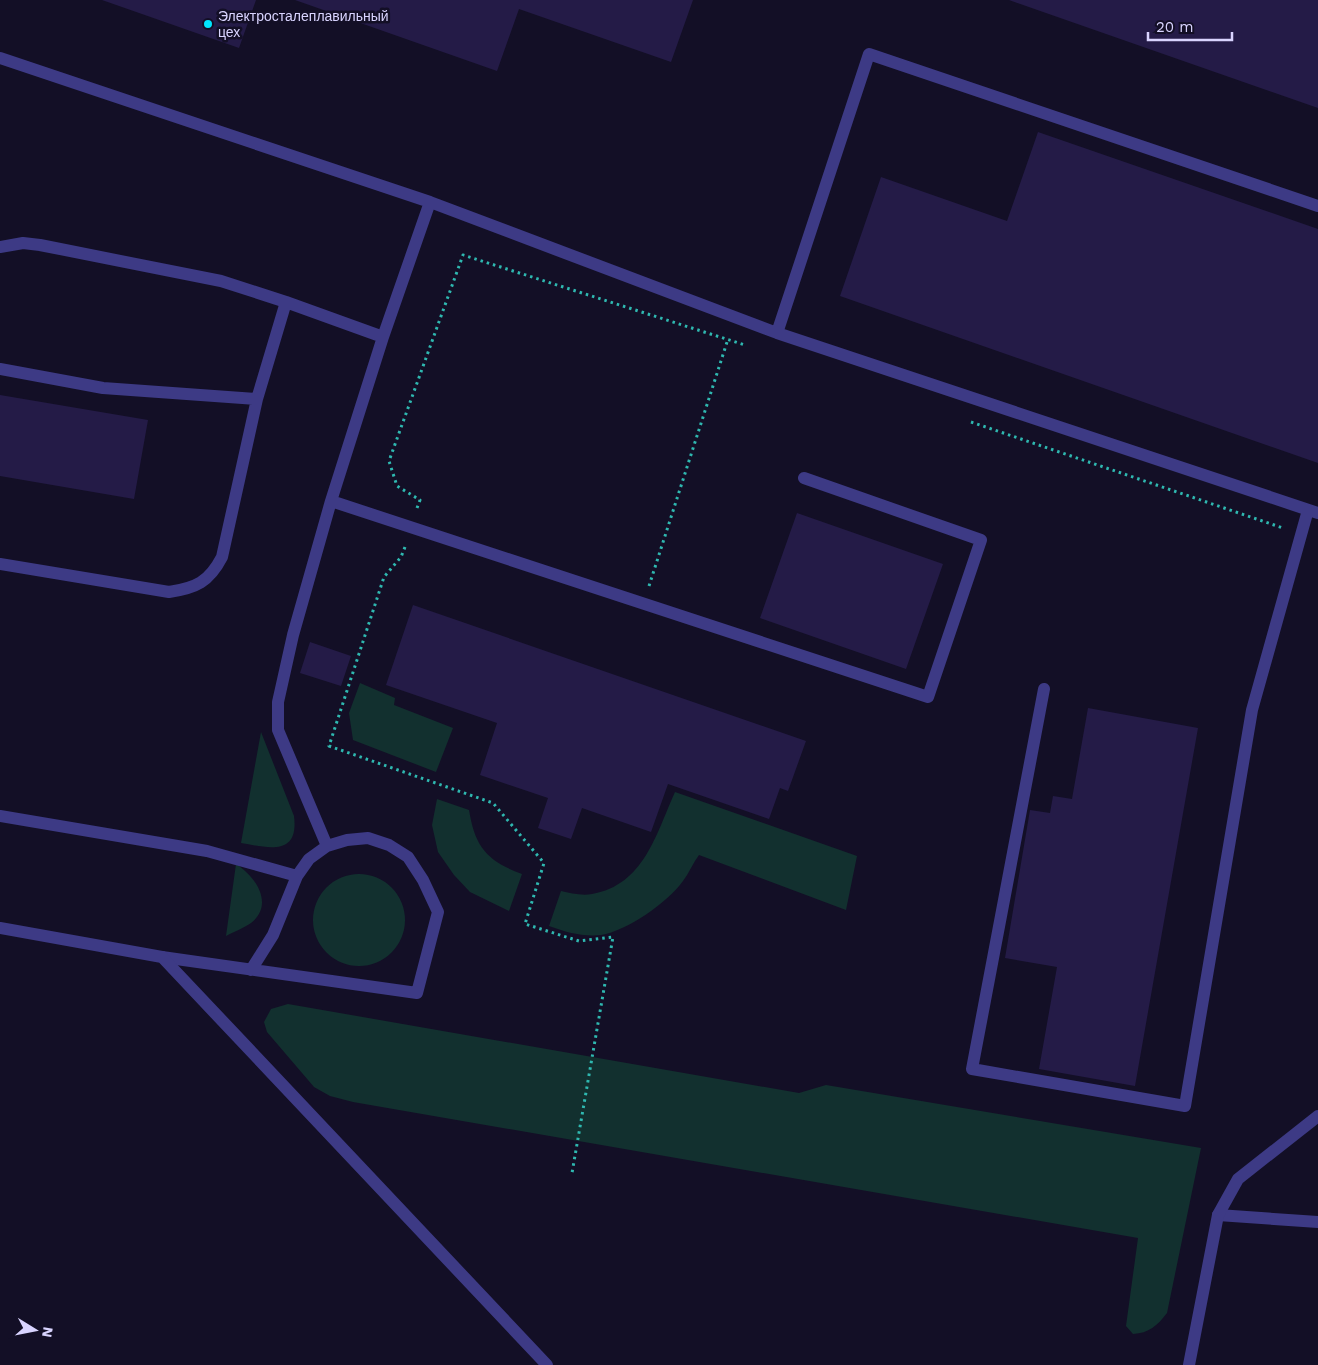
<svg xmlns="http://www.w3.org/2000/svg" width="1318" height="1365" font-family="'Work Sans',sans-serif">
<rect width="100%" height="100%" fill="#130f26"/>
<!-- green -->
<path fill="#12302f" d="M360 683 395 698 394 705 453 728 436 772 353 740 349 713Z
M261 732 294 816C299 856 269 848 241 843Z
M675 792 857 856 846 910 699 855C693 863 689 873 683 881 668 902 627 931 601 935 583 937 565 932 549 926L561 891C570 893 582 896 592 894 644 885 656 834 675 792Z
M437 799 469 810C475 847 487 861 522 874L509 911 470 892 454 875 438 852 432 825Z
M236 864C255 876 275 904 251 923 244 928 233 932 226 936Z
M313 920a46 46 0 1 1 92 0a46 46 0 1 1-92 0Z
M288 1004 799 1093 826 1085 1201 1148 1167 1313C1157 1326 1149 1333 1133 1334L1126 1326 1138 1238 353 1102 330 1096 314 1087 267 1032 264 1022 271 1009Z"/>
<!-- building -->
<path fill="#241b47" d="M102 0H256L239 48Z
M295 0H693L671 62 519 9 497 71Z
M1009 0H1318V108Z
M1038 132 1318 229V463L840 296 881 177 1007 221Z
M0 395 148 420 134 499 0 476Z
M797 513 943 564 906 669 760 618Z
M413 605 806 741 788 791 780 788 769 819 668 784 651 832 582 808 571 839 538 828 548 798 480 775 497 723 386 685Z
M310 642 351 656 341 686 300 673Z
M1088 708 1198 728 1135 1086 1039 1069 1057 967 1005 958 1030 810 1050 813 1053 796 1072 799Z"/>
<g fill="none" stroke-linecap="round" stroke-linejoin="round">
<!-- path -->
<path stroke="#2fb8b0" stroke-width="3" stroke-dasharray="2.5 4" stroke-linecap="butt" d="M971 422 1283 528
M417 508 420 500 397 486 389 461 463 255 745 345
M405 547 401 557 384 577 329 746 493 803 544 863 525 924 579 941 613 937 572 1173
M649 586 728 339"/>
<!-- service -->
<path stroke="#3d3a85" stroke-width="12" d="M0 58 430 202 383 337 331 501 293 635 278 702V730L327 846
M430 202 777 333 1318 513
M0 247 23 243 40 245 221 281 286 302
M777 333 869 54 1318 206
M0 369 103 388 257 399
M331 501 928 697 981 540 804 478
M0 564 169 592C196 588 209 582 222 557L257 399 286 302 383 337
M1044 689 972 1069 1185 1106 1252 710 1308 510
M0 816 207 851 297 876
M162 957C247 969 332 981 417 993L438 912 423 880 408 857 389 845 368 838 347 840 327 846 309 859 297 876 273 935 251 970
M1218 1215 1318 1222"/>
<!-- minor -->
<path stroke="#3d3a85" stroke-width="12" d="M0 928 162 957 547 1365
M1189 1365 1218 1215 1238 1179 1318 1116"/>
</g>
<!-- markers -->
<circle fill="#00e5ff" stroke="#130f26" stroke-width="2" cx="208" cy="24" r="5"/>
<g text-anchor="middle" dominant-baseline="central" stroke-width="5" stroke-linejoin="round" paint-order="stroke">
<!-- poi labels -->
<g font-size="14" fill="#d9d4ff" stroke="#130f26" text-anchor="start">
<text x="218" y="16">Электросталеплавильный<tspan x="218" dy="16">цех</tspan></text>
</g>
</g>
<!-- north arrow -->
<g transform="translate(35 1330) rotate(100)" stroke="#130f26" stroke-width="4" paint-order="stroke">
<path d="M0-4L9 19L0 12L-9 19Z" fill="#d9d4ff"/>
<text y="-8" font-size="14" font-weight="bold" text-anchor="middle" fill="#d9d4ff">N</text>
</g>
<!-- scale -->
<path d="M1148 32v8h84v-8" fill="none" stroke="#d9d4ff" stroke-width="2.5"/>
<text x="1156" y="32" font-size="15" fill="#d9d4ff" stroke="#130f26" stroke-width="4" paint-order="stroke">20 m</text>
</svg>
